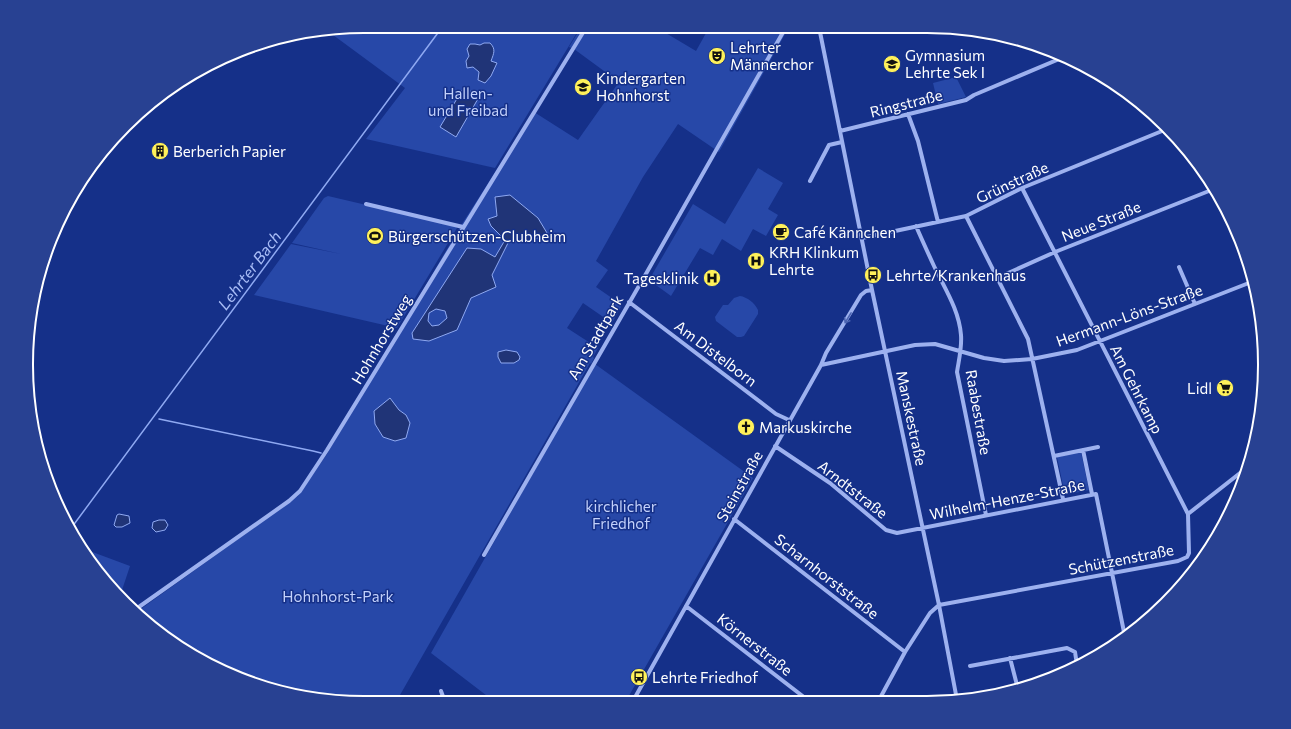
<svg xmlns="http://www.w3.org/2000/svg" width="1291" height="729" font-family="Commissioner,sans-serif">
<rect width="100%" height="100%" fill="#153089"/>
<!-- green -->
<path fill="#2748a8" d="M365 26H581L495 168 366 139 405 88 329 32Z
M582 26H654L696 51 710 26 789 27 719 152 678 124 643 177 596 261 608 270 596 287 622 305 612 323 583 303 567 328 598 348 593 357 594 358 591 364 590 363 396 702H343L277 691 195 658 138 611 298 496 327 454 460 227 534 112 578 140 619 82 574 49 569 47Z
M956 77 966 97 938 104 933 83Z
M758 168 783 183 768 209 778 215 766 236 753 229 741 251 722 239 713 255 700 248 671 296 649 280 693 204 725 224Z
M328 196 456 226 457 228 397 328 254 295 291 244 341 254 292 243 324 198Z
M740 296C747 297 755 303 758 310V314L744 336 741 337H737L716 321 715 317 723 305H728L734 298Z
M595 364 753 478 626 701 495 702 431 653Z
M1081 452 1089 490 1065 495 1057 457Z
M87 550 130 566 120 596 110 588Z"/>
<!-- water -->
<path fill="#203477" stroke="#8fa9f2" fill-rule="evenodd" d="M484 43H490C496 49 494 53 491 61L497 63 491 76 485 83 478 80 479 72 473 67 467 68 466 61 469 56 467 49 470 44H475L480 45Z
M464 87 479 97 456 137 440 127Z
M510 195 538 218 547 233C532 242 525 243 509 241L492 275 496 287 471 298 457 330 429 341 413 339 412 333 467 248 481 249 495 257 505 240 491 226 488 219 497 216 495 197ZM436 309 445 311 447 318 439 325 432 326 428 321 429 313Z
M506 350 517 352 520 357 519 360 514 363H501L498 357V352Z
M390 398 399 410 406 415 410 423 406 438 395 441 383 437 375 424 374 411Z
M119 514 129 516 130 523 122 527H116L114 525 117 515Z
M159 520H165L168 525 165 530 156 532 152 528 153 522Z"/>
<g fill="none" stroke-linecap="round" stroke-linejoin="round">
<!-- stream -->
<path stroke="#8fa9f2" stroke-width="1.5" d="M159 419 313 451 321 453
M72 527 443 26"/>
<!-- minor -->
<path stroke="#9db1ef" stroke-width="4" d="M819 27 872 290 939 605 957 700
M943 32 953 28
M908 114 918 141 938 222
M840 131 966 100 974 95 1064 57
M810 181 829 145 842 142
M1022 188 1188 514
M366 204 463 227
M1228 212 1236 230
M966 216 1028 339 1063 499
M916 226C922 240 928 253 934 266 945 289 959 310 961 335 962 348 959 359 957 372L986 515
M862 238 966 216 1022 188 1167 129
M1179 267 1195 304
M997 278 1055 252 1214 189
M629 302 776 414 789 420
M821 365 915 345 935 344 984 358 1004 361 1032 359 1077 350 1254 281
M775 446 830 483 886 530 897 533 1096 494 1125 637
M1083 450 1092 494
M1054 456 1098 447
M734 519 905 652
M484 555 647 272 786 27
M686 606 809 701
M136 609 289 501 300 491 327 450 587 26
M1010 658 1018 689
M970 666 1067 648 1075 652 1077 665
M441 691 445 702
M879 700 905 652 930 613 939 605 1178 561 1187 557 1189 553 1188 514 1249 466
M633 701 821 365 826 353 861 295 866 291 872 290"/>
</g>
<!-- one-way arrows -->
<defs><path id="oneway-shaft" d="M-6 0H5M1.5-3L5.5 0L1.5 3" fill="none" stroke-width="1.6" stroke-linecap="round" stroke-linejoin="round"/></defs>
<use stroke="#4b64b2" href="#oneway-shaft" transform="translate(848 318) rotate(121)"/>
<!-- icons -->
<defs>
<symbol id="theatre-disc" viewBox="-11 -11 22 22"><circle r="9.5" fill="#fff15a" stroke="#153089"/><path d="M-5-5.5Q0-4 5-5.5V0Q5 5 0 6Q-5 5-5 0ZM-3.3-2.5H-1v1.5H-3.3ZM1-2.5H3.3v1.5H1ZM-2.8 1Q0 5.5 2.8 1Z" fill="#111"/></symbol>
<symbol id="school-disc" viewBox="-11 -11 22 22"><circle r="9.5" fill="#fff15a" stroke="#153089"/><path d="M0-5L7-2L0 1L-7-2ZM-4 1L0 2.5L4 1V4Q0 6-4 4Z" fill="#111"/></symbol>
<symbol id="building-disc" viewBox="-11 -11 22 22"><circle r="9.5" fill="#fff15a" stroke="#153089"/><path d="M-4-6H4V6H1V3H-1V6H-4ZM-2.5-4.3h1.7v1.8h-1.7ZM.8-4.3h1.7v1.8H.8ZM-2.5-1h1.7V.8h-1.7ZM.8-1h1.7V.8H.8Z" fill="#111"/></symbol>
<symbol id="cafe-disc" viewBox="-11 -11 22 22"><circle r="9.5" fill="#fff15a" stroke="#153089"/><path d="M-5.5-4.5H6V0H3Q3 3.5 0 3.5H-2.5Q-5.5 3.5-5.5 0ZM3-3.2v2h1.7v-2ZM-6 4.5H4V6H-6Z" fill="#111"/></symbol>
<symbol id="stadium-disc" viewBox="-11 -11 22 22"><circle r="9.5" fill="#fff15a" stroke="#153089"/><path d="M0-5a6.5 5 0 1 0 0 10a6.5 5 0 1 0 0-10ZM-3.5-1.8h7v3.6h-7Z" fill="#111"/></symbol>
<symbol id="hospital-disc" viewBox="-11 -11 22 22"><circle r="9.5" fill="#fff15a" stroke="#153089"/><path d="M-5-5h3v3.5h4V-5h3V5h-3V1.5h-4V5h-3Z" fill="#111"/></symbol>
<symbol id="bus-disc" viewBox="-11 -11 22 22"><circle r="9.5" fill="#fff15a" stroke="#153089"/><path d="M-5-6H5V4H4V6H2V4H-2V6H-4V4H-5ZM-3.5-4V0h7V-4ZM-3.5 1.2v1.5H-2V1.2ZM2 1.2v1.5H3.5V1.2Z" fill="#111"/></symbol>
<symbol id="supermarket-disc" viewBox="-11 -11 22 22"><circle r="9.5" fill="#fff15a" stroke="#153089"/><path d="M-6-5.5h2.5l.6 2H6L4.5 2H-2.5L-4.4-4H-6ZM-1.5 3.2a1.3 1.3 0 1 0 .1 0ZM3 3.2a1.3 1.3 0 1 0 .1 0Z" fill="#111"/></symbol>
<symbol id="church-disc" viewBox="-11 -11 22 22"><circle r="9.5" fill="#fff15a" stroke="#153089"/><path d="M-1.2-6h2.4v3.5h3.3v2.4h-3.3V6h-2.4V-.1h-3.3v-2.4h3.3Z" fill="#111"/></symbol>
</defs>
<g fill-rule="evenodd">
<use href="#theatre-disc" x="707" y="46" width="20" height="20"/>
<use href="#school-disc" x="882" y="54" width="20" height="20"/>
<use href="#school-disc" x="573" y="77" width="20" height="20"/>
<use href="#building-disc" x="150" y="141" width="20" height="20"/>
<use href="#cafe-disc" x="771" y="222" width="20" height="20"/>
<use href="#stadium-disc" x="365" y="226" width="20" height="20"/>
<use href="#hospital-disc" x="746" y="251" width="20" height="20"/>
<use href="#bus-disc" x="863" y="265" width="20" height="20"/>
<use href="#hospital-disc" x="702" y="268" width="20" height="20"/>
<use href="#supermarket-disc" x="1215" y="378" width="20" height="20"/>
<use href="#church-disc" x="736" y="417" width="20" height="20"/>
<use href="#bus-disc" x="629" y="667" width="20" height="20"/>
</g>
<g text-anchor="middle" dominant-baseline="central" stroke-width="3" stroke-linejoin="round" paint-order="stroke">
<!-- poi labels -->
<g font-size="15" fill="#fff" stroke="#153089" text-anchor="start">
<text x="730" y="47">Lehrter<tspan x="730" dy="17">Männerchor</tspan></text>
<text x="905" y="55">Gymnasium<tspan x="905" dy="17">Lehrte Sek I</tspan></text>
<text x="596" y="78">Kindergarten<tspan x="596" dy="17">Hohnhorst</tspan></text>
<text x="173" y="151">Berberich Papier</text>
<text x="794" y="232">Café Kännchen</text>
<text x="388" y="236">Bürgerschützen-Clubheim</text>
<text x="769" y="252">KRH Klinkum<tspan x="769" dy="17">Lehrte</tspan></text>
<text x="886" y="275">Lehrte/Krankenhaus</text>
<text x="699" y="278" text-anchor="end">Tagesklinik</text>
<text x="1212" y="388" text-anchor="end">Lidl</text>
<text x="759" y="427">Markuskirche</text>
<text x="652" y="677">Lehrte Friedhof</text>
</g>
<!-- park labels -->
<g font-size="15" fill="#c3d1fb" stroke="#153089">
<text x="468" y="93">Hallen-<tspan x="468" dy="17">und Freibad</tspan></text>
<text x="621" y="506">kirchlicher<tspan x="621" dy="17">Friedhof</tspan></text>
<text x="338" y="596">Hohnhorst-Park</text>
</g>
<!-- street labels -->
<g font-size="15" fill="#fff" stroke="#153089">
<text transform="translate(906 103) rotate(-14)">Ringstraße</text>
<text transform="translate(1012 182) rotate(-25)">Grünstraße</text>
<text transform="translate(1101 221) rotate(-22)">Neue Straße</text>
<text transform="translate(1129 315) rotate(-20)">Hermann-Löns-Straße</text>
<text transform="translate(595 337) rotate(-60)">Am Stadtpark</text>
<text transform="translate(381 339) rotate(-59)">Hohnhorstweg</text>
<text transform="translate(716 353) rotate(37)">Am Distelborn</text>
<text transform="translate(1137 389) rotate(63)">Am Gehrkamp</text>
<text transform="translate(979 412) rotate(80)">Raabestraße</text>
<text transform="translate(912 418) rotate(78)">Manskestraße</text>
<text transform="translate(739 486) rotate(-61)">Steinstraße</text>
<text transform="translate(853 489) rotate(38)">Arndtstraße</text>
<text transform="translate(1007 499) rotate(-11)">Wilhelm-Henze-Straße</text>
<text transform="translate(1121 559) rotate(-11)">Schützenstraße</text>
<text transform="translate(827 576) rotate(38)">Scharnhorststraße</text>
<text transform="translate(755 644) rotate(38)">Körnerstraße</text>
</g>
<!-- water labels -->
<g font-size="16" font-style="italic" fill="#a8bcf6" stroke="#153089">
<text transform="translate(249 270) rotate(-53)">Lehrter Bach</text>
</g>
</g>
<!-- crop -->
<path d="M0 0H1291V729H0ZM364 33H927A331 331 0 0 1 1258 364V365A331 331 0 0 1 927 696H364A331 331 0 0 1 33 365V364A331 331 0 0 1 364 33Z" fill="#284192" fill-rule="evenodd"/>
<path fill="none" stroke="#fff" stroke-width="2" d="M364 33H927A331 331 0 0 1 1258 364V365A331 331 0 0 1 927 696H364A331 331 0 0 1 33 365V364A331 331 0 0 1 364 33Z"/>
</svg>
